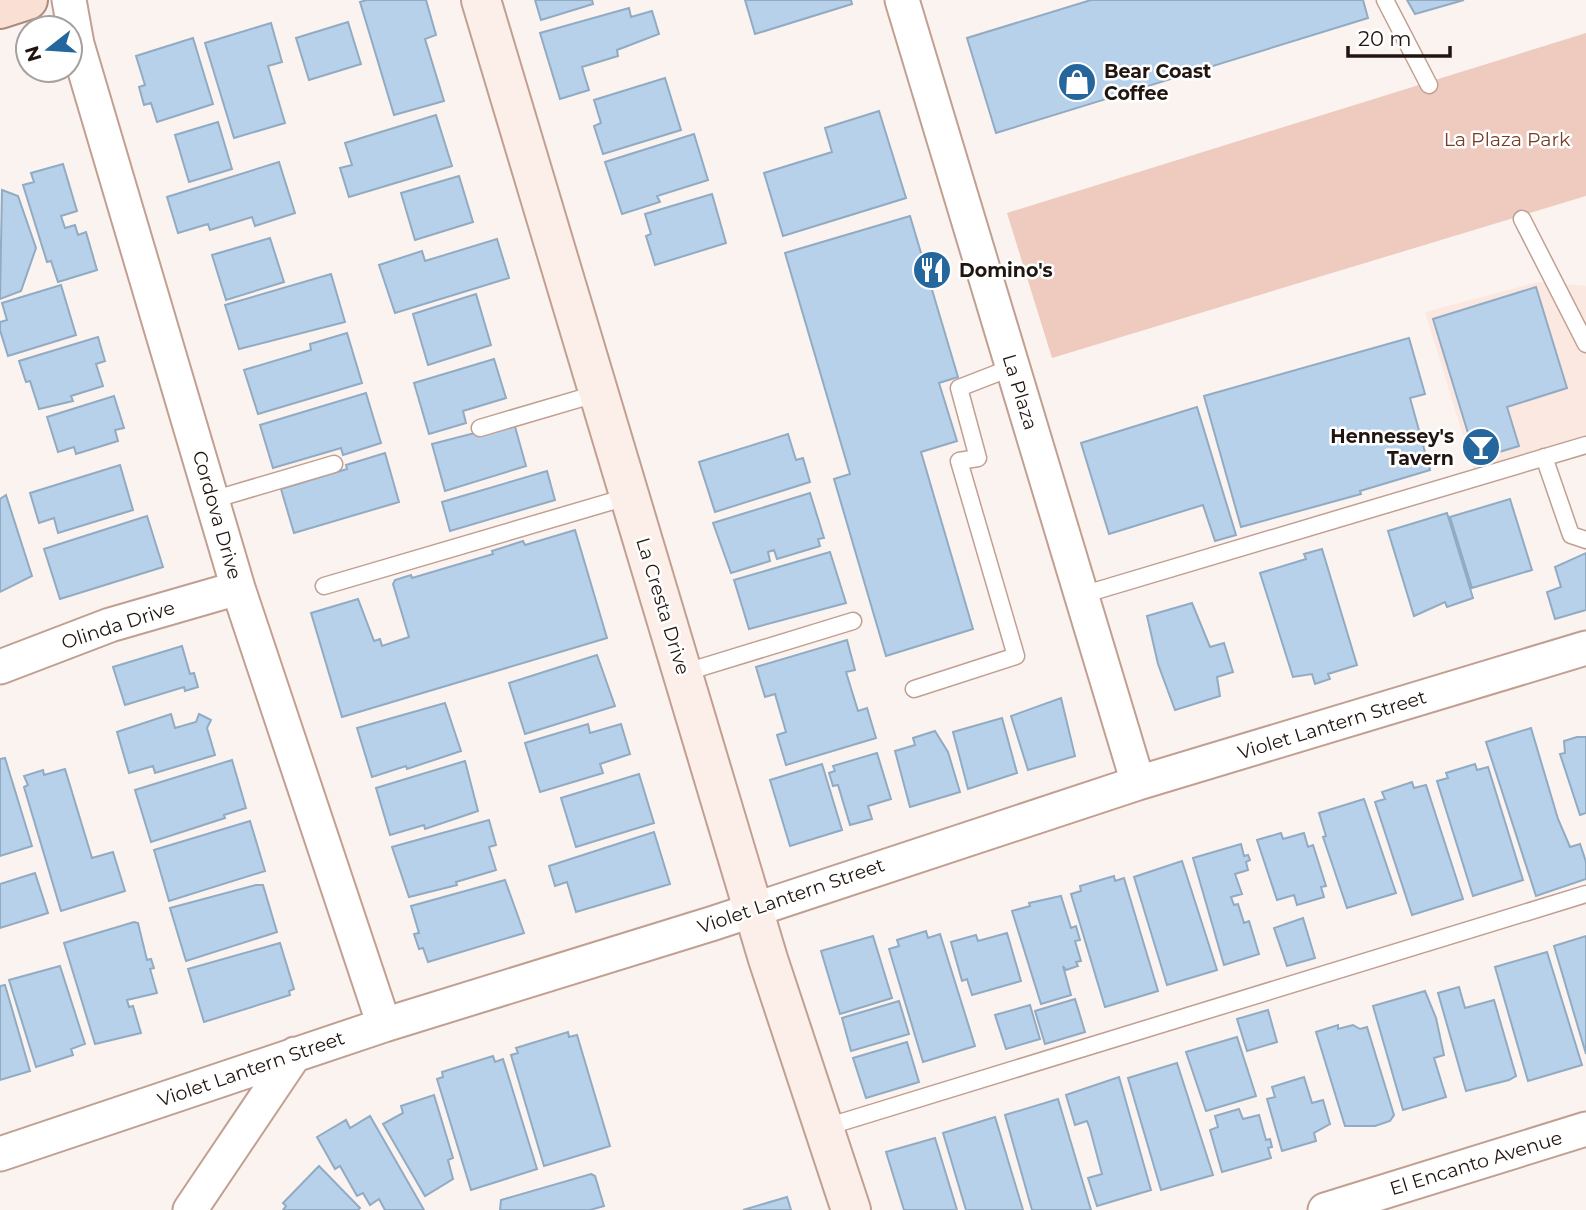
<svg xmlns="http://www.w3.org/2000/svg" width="1586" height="1210" font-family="Montserrat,sans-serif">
<rect width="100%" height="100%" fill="#fbf3f0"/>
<!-- built -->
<path fill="#fbe8e1" d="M1538 282 1586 286V437L1474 471 1425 312Z"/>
<!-- green -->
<path fill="#eecbbe" d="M1586 33V196L1052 358 1007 213Z"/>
<!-- building -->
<path fill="#b7d1eb" stroke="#91abc3" stroke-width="2" d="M367 0H426L436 35 425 39 444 101 394 115 360 2Z
M535 0H592L593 4 541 20Z
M745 0H851L852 4 755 34Z
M1091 0H1363L1368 18 996 133 967 38Z
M1407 0H1464L1415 14Z
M629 8 631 17 652 11 659 34 617 50 618 56 582 67 589 90 560 99 540 33Z
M348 22 361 64 309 80 296 38Z
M271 23 282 62 268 66 285 123 234 138 205 43Z
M193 38 213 104 157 122 151 103 144 105 139 87 145 85 136 56Z
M665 78 681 130 603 154 594 126 601 123 594 100Z
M879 111 906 198 783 236 764 173 832 152 825 128Z
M436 115 452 166 349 197 340 168 352 165 345 143Z
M218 122 232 169 189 182 175 135Z
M694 134 708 180 657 196 660 202 622 214 605 162Z
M279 162 295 213 255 226 252 217 210 230 208 224 178 233 167 197Z
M63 164 77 211 61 216 65 228 75 225 78 235 86 232 97 270 58 282 51 261 47 262 23 185 34 182 31 173Z
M459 176 473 222 415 240 401 193Z
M2 190 18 196 36 248 21 291 0 299Z
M712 194 726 243 655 265 646 236 651 234 645 214Z
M910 216 958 377 939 383 957 441 921 452 973 629 886 656 834 479 850 474 785 253Z
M270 238 284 282 226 300 212 255Z
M497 239 509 278 395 313 379 265 422 251 425 261Z
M331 274 345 322 239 349 225 305Z
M61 285 76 335 8 356 0 330V322L7 320 2 303Z
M1536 287 1567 388 1507 407 1519 446 1476 459 1433 319Z
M476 294 491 345 428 365 413 314Z
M347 333 362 383 258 414 244 370 311 350 310 344Z
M98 337 105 361 96 364 103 386 71 396 73 401 39 409 30 381 26 382 19 361Z
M1409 338 1425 394 1410 398 1430 470 1360 491 1361 494 1241 527 1204 396Z
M494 359 506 398 463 411 466 423 429 434 414 383Z
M366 393 381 443 343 455 341 448 273 468 260 425Z
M114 396 124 428 115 430 118 441 76 454 74 447 58 452 47 417Z
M1197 407 1236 535 1215 541 1203 505 1109 534 1081 443Z
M514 423 526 466 445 491 432 444Z
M788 434 796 460 803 458 810 482 715 512 699 462Z
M385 453 399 502 294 533 281 489 347 469 346 465Z
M120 465 133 510 58 533 54 518 39 523 30 493Z
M547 471 555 500 450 531 442 502Z
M810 493 824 538 818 539 820 546 777 559 774 550 768 552 770 561 731 573 713 523Z
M6 495 32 576 0 592V499Z
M1510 499 1532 570 1472 588 1450 517Z
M1447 513 1473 598 1447 607 1445 602 1414 616 1388 531Z
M147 516 163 567 60 599 44 549Z
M575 530 607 638 342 717 311 613 358 599 374 641 380 639 382 646 409 637 393 584 395 580 411 575 412 578 493 554 492 551 523 541 525 545Z
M1322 549 1357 665 1328 674 1330 679 1315 684 1312 674 1293 677 1260 573 1306 559 1304 554Z
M830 552 846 603 749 629 734 580Z
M1586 553V610L1555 619 1547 592 1561 587 1555 567Z
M1192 603 1210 647 1224 643 1233 672 1217 677 1220 696 1175 710 1158 664 1147 616Z
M847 640 855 670 846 672 858 711 867 708 876 738 786 765 777 735 786 732 775 694 765 697 756 667Z
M182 646 190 674 194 673 198 687 185 691 184 687 125 705 113 667Z
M597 655 615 706 525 734 509 683Z
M1061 698 1075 756 1028 770 1011 716Z
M445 703 461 751 407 769 406 766 372 777 357 728Z
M171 714 175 728 196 722 199 714 211 720 207 728 215 755 155 773 153 766 129 773 117 732Z
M1002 718 1017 773 968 789 953 732Z
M588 724 590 733 621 724 630 754 600 764 603 773 540 792 525 743Z
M1531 728 1558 819 1570 847 1580 844 1586 862V879L1536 896 1486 742Z
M935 731 948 752 960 792 910 807 895 751 915 745 913 738Z
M1577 737H1586V813L1580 815 1560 754 1565 753 1564 741Z
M877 753 891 799 868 806 872 819 850 825 838 785 833 786 829 773 835 771 833 766Z
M5 758 32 846 0 856V759Z
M232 760 246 808 224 815 225 818 151 842 135 790Z
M465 761 478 811 425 829 424 825 390 835 376 788Z
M822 764 842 830 790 846 770 780Z
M1475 764 1477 770 1488 767 1523 880 1473 896 1437 781 1448 778 1446 773Z
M65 769 92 858 113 852 125 891 61 911 24 787 28 785 24 776 43 770 44 775Z
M639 774 654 823 576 847 561 798Z
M1412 782 1414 788 1426 785 1463 899 1412 915 1375 802 1385 799 1382 792Z
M1364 799 1396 893 1347 908 1323 837 1326 836 1319 813Z
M489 820 496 845 489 847 496 870 456 882 457 885 409 897 392 847Z
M250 821 265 871 169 901 154 850Z
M654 832 670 884 576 912 567 882 555 886 549 866Z
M1281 833 1283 839 1304 833 1308 847 1313 845 1326 886 1321 887 1324 897 1297 905 1294 895 1277 900 1257 840Z
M1241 844 1244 856 1248 855 1250 860 1246 862 1248 870 1235 874 1242 894 1231 897 1234 905 1238 904 1244 923 1249 921 1259 954 1224 965 1193 858Z
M1182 861 1217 970 1167 985 1134 877Z
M35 873 48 913 0 928V884Z
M1114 876 1115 881 1124 878 1158 991 1105 1007 1071 894 1081 891 1080 886Z
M505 880 524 933 428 962 423 948 419 949 414 934 419 933 411 906Z
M256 885H263L277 932 186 961 170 908Z
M1061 896 1071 928 1076 926 1080 940 1075 941 1081 961 1076 962 1078 966 1066 970 1063 966 1071 995 1041 1004 1012 911 1030 906 1029 903Z
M1303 918 1315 958 1287 966 1274 928Z
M134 922 138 923 147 960 151 959 154 968 150 969 157 993 127 1000 129 1007 133 1006 141 1033 95 1044 64 943Z
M926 931 928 938 940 934 975 1046 923 1062 889 949 899 946 897 940Z
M1007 933 1021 981 972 995 967 979 962 981 951 942 976 935 978 941Z
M873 936 892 998 840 1014 821 951Z
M1586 936V1054L1554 946Z
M280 943 294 989 289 991 290 995 204 1022 188 969Z
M1547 952 1582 1065 1528 1081 1495 967Z
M60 966 85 1044 71 1049 73 1055 36 1067 9 980Z
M5 985 30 1071 0 1080V986Z
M1459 987 1465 1008 1494 1000 1516 1076 1509 1080 1466 1091 1438 993Z
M1425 991 1436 1018 1444 1055 1434 1058 1446 1097 1403 1110 1373 1006Z
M1075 999 1085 1032 1045 1044 1035 1011Z
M899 1001 909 1034 851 1051 842 1018Z
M1030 1005 1040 1039 1006 1049 995 1015Z
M1268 1010 1277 1042 1247 1051 1237 1019Z
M1338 1025V1029L1353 1025 1360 1029 1367 1027 1394 1115 1390 1121 1375 1126H1345L1316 1032Z
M568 1032 569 1037 577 1035 610 1146 544 1166 511 1055 518 1053 516 1048Z
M1237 1037 1256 1096 1206 1111 1186 1052Z
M907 1042 919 1082 866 1098 853 1058Z
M493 1056 495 1062 503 1059 537 1169 471 1190 437 1079 443 1077 442 1072Z
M1177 1063 1213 1175 1161 1190 1128 1078Z
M1119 1077 1151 1190 1097 1206 1088 1178 1102 1174 1090 1129 1087 1121 1075 1125 1066 1095Z
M1304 1077 1312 1103 1323 1100 1330 1124 1314 1133 1316 1141 1282 1151 1267 1099 1275 1097 1272 1087Z
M434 1095 453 1158 448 1160 453 1179 425 1196 383 1124 403 1113 401 1106Z
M1058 1099 1091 1210H1032L1005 1115Z
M1239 1109 1243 1119 1259 1115 1266 1140 1270 1139 1272 1147 1268 1148 1271 1158 1222 1172 1210 1130 1218 1127 1215 1116Z
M370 1116 424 1210H385L379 1199 370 1205 363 1193 357 1196 340 1166 335 1169 317 1137 346 1120 350 1128Z
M995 1117 1023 1210H966L943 1133Z
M935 1138 957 1210H904L886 1152Z
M319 1166 360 1208 358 1210H283L286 1206 283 1203Z
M591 1174 595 1176 604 1206 590 1210H500L501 1200Z
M787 1197 791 1210H743Z"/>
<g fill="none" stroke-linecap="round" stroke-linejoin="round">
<defs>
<path id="lane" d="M1385 0 1429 85
M1522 219 1586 344
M480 428 599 393
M1544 457 1571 535 1586 540
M212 500 334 464
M324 586 630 496
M1082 595 1586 445
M683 673 853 621
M914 689 1016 656 959 461 978 458 959 388 1013 367
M826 1127 1586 894"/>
<path id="street" d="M69 0 77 44 238 588 384 1025
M902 0 1138 783
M0 667 110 625 238 588
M0 1154 384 1025 714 923 1138 783 1586 648
M190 1210 295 1054
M1325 1210 1586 1129"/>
<path id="secondary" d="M481 0 768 959 851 1210"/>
<path id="primary" d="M0 9 28 0"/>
</defs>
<!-- lane casing -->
<use href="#lane" stroke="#c19f91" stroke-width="19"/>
<!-- street casing -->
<use href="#street" stroke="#c19f91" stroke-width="37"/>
<!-- secondary casing -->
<use href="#secondary" stroke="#c19f91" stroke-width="42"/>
<!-- primary casing -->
<use href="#primary" stroke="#ab8a7d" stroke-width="42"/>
<!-- lane -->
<use href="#lane" stroke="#fff" stroke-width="16"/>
<!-- street -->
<use href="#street" stroke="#fff" stroke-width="33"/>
<!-- secondary -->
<use href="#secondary" stroke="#fcefe9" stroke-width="38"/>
<!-- primary -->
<use href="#primary" stroke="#fadfd4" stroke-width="38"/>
</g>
<!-- icons -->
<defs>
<symbol id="shop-disc" viewBox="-11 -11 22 22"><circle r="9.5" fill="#25669c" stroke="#fff"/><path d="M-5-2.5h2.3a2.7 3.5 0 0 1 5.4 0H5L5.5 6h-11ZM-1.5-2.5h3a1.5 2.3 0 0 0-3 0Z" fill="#fff"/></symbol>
<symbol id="restaurant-disc" viewBox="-11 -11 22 22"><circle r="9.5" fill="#25669c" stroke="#fff"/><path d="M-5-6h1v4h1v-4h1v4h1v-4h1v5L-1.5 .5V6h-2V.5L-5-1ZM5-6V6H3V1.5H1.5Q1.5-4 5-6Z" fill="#fff"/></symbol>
<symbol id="bar-disc" viewBox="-11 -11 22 22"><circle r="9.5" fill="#25669c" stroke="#fff"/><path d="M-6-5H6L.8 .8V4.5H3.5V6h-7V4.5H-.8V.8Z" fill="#fff"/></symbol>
</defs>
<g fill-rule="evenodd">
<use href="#shop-disc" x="1055" y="60" width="44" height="44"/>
<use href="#restaurant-disc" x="910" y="248" width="44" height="44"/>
<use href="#bar-disc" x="1459" y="425" width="44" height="44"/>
</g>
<g text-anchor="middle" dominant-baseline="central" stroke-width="5" stroke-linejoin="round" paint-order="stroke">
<!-- poi labels -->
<g font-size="19" font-weight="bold" fill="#211510" stroke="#fff" text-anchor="start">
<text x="1104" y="71">Bear Coast<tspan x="1104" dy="22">Coffee</tspan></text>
<text x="959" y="270">Domino's</text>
<text x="1454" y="436" text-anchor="end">Hennessey's<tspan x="1454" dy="22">Tavern</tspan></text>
</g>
<!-- park labels -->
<g font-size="19" fill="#763c24" stroke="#fff">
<text x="1507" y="139">La Plaza Park</text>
</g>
<!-- street labels -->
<g font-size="19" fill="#211510" stroke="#fff">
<text transform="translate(1020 392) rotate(73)">La Plaza</text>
<text transform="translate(217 515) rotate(74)">Cordova Drive</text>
<text transform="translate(663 606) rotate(73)">La Cresta Drive</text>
<text transform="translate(118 625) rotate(-18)">Olinda Drive</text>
<text transform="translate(1332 725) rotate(-17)">Violet Lantern Street</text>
<text transform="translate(791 896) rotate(-19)">Violet Lantern Street</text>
<text transform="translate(251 1069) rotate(-19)">Violet Lantern Street</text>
<text transform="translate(1476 1163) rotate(-17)">El Encanto Avenue</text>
</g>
</g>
<!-- north arrow -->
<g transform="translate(49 49) rotate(253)"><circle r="33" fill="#ffffff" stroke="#a6a19f" stroke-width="2"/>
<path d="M0-5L12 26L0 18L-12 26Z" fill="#25669c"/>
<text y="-10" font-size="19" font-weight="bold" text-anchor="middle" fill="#211510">N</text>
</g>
<!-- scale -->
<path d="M1348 46v10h102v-10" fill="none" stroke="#211510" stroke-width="3.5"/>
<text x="1358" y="46" font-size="21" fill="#211510" stroke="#ffffff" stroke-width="5" paint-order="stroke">20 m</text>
</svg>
